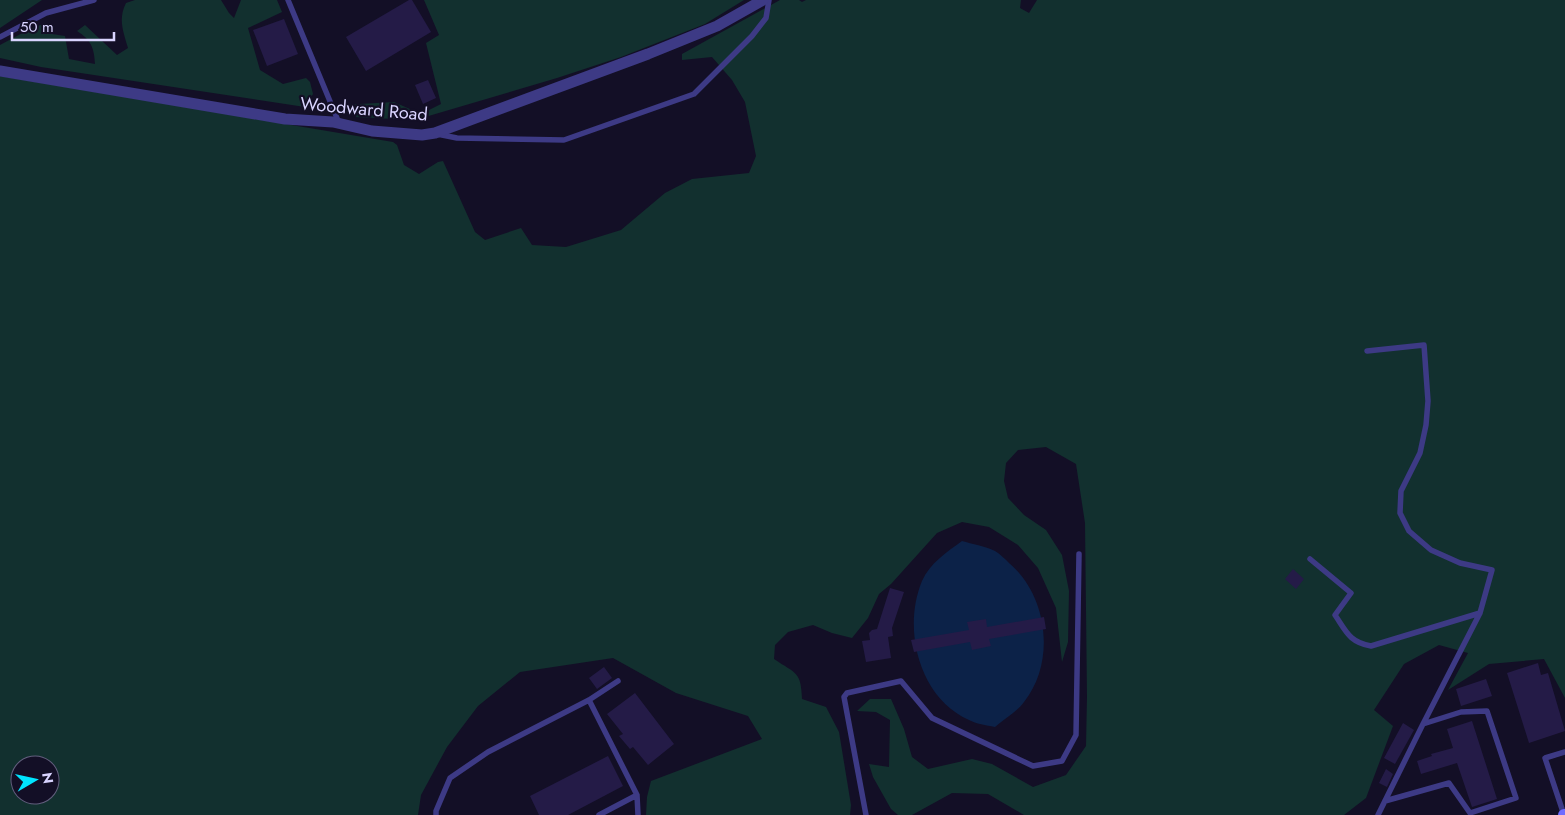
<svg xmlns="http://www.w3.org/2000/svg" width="1565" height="815" font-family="Jost,sans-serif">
<rect width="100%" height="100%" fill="#130f26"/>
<!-- green -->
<path fill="#12302f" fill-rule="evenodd" d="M0 0H42L0 28Z
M135 0H221L229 13 234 18 241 0H277L282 12 248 28 260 70 283 84 306 78 310 82 313 94 305 107 41 67 0 58V45L30 29 43 24 52 34 65 36 69 59 95 64C94 47 91 40 77 31L85 25 117 55 128 48C123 31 118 19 126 3Z
M424 0H744L705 24 621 57 557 78 415 120 354 117 342 105 394 102 421 114 441 104 426 43 439 35Z
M780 0H799L802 2 806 0H1021L1020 8 1029 13 1037 0H1565V698L1544 659 1489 664 1448 690 1468 653 1439 645 1404 664 1374 710 1393 726 1366 798 1344 815H1024L988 794 952 793 912 815H898L891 809 873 777 869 764 889 767 890 720 876 712 857 711 870 699H891L904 729 912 757 928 769 972 759 992 764 1033 787 1066 775 1086 746 1087 697 1085 523 1076 464 1046 447 1018 450 1006 463 1004 481 1008 498 1024 515 1046 530 1062 555 1069 591 1068 642 1062 662 1056 608 1038 568 1018 545 989 527 962 522 937 533 891 584 879 594 868 618 852 638 832 633 813 625 788 632 775 645 774 659C796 674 801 671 802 699L826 707 839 732 851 805 850 815H646L647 797 651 781 762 739 748 716 676 693 613 658 520 672 478 706 447 747 421 795 418 815H0V76L393 142 397 145 404 165 419 174 438 162 443 161 475 232 485 240 521 228 532 245 566 247 621 230 665 193 692 179 749 173 756 156 745 102 732 80 712 57 682 60V54ZM20 765H50V795H20Z"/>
<!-- water -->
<path fill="#0c2248" d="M962 541C972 544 985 546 995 551 1000 554 1005 559 1009 563 1048 596 1056 662 1024 702 1017 712 1004 719 995 727 986 725 976 724 969 720 919 698 902 629 922 581 930 563 947 552 962 541Z"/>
<!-- building -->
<path fill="#241b47" d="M409 0H412L431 32 366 71 346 37Z
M284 19 298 54 267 66 253 30Z
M428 80 436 98 423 104 415 85Z
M1293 569 1304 579 1296 589 1285 579Z
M890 588 904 592 892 628 893 636 888 637 891 658 866 662 862 641 870 640 869 633 872 630 877 629Z
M1044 617 1046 629 989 639 991 646 972 650 970 642 914 652 911 640 969 630 967 622 986 619 987 627Z
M1538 663 1541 675 1548 673 1565 731 1529 743 1507 673Z
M604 667 612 678 597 689 589 678Z
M1486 679 1492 696 1461 706 1456 689Z
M635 693 674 744 648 765 633 747 630 749 619 736 623 734 607 714Z
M1472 721 1497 799 1472 807 1457 763 1421 774 1417 761 1432 756 1431 754 1453 748 1447 729Z
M1403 723 1414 730 1395 764 1384 758Z
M608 756 623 786 568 815H539L530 796Z
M1386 769 1393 774 1387 787 1379 783Z"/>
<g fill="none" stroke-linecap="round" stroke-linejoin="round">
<!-- service -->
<path stroke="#3d3a85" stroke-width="5.5" d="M288 0 339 123
M0 37 46 13 94 0
M437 134 457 138 564 140 694 94 752 36 766 18 769 0
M1367 351 1424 345 1428 401 1426 425 1420 453 1401 491 1400 513 1409 531 1431 550 1460 563 1492 570 1480 613 1423 724 1378 815
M1310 559 1351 593 1335 615C1346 631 1349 642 1371 646L1480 613
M589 700 637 795 638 815
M1385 801 1449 783 1470 813 1516 798 1487 711 1461 712 1423 724
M436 815V811L450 778 488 752 589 700 618 681
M599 815 637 795
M866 815 844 697 847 693 901 681 932 718 1033 766 1062 761 1076 735 1079 554
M1564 815 1545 758 1565 752"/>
<!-- minor -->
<path stroke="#3d3a85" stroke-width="11" d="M0 71 285 119 333 122 372 131 422 135 435 133 648 54 717 26 763 0"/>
<!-- secondary -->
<path stroke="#6f6bff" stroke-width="12" d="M1564 815H1565"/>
</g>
<g text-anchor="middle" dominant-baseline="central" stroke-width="4.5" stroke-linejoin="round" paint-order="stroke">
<!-- street labels -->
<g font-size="18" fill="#d9d4ff" stroke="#130f26">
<text transform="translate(364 109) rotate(5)">Woodward Road</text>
</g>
</g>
<!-- north arrow -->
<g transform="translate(35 780) rotate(81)"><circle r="24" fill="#130f26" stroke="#625e7d"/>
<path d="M0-4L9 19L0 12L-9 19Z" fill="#00e5ff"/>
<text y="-8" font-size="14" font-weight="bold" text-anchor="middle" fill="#d9d4ff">N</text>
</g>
<!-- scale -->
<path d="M12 32v8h102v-8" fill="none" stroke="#d9d4ff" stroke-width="2.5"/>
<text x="20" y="32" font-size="15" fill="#d9d4ff" stroke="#130f26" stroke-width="4" paint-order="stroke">50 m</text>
</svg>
